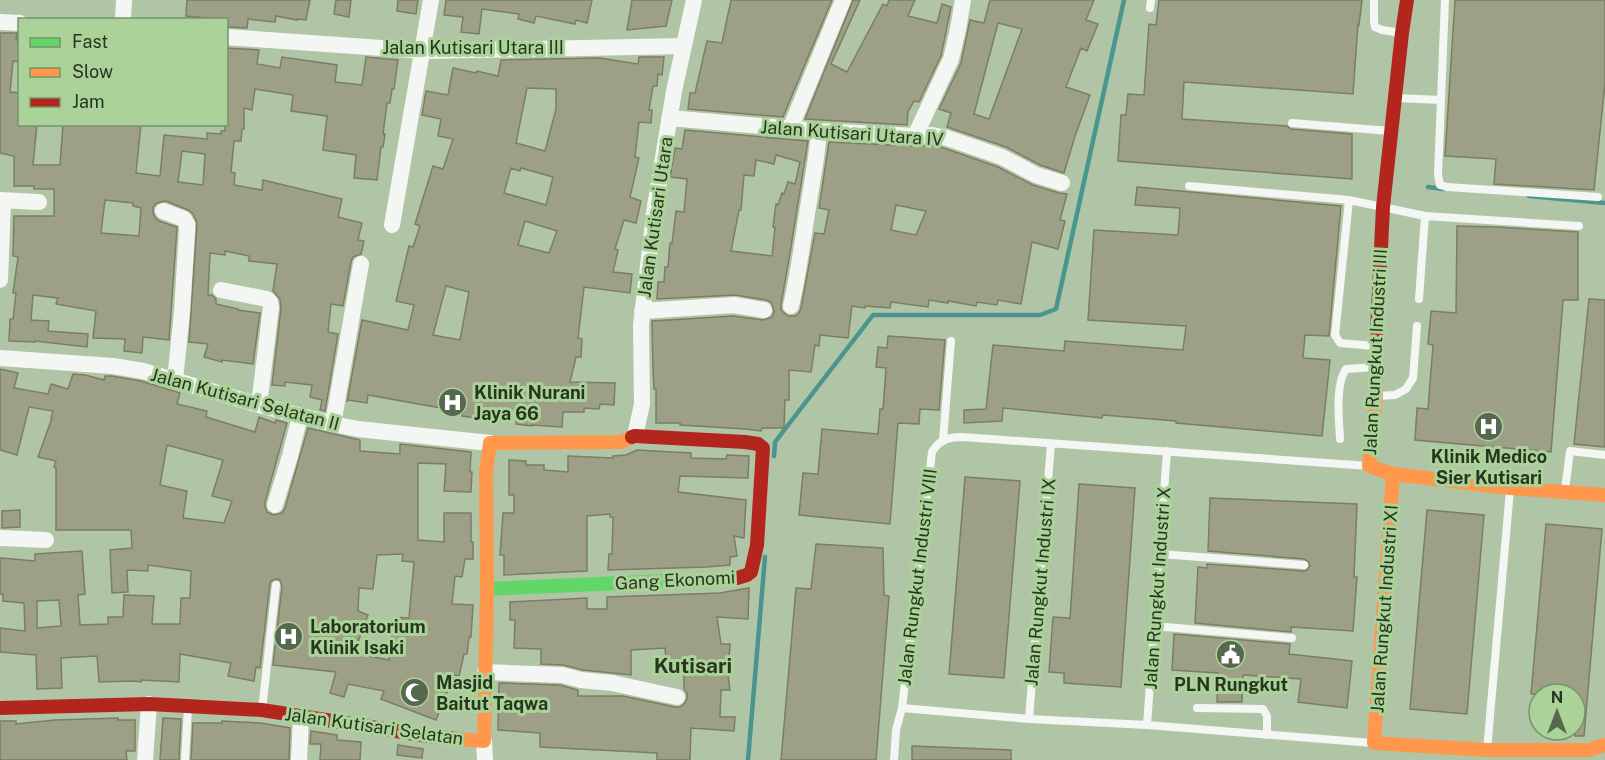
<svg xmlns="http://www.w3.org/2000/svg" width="1605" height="760" font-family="'Public Sans',sans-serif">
<rect width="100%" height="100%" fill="#b0c5a6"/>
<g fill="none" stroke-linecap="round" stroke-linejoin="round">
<!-- stream -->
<path stroke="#4a958d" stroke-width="4.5" d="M1428 187 1443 189
M1529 196 1605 203
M774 456 775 442 873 315H1040L1056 309 1124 0
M748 760 765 557"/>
</g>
<!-- building -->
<path fill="#9da087" stroke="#7b7e63" stroke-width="1.5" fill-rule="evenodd" d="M187 0H310L306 20 297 19V20L276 16 275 22 248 19 247 28 226 27V20L186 16Z
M336 0H351L349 17 334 14Z
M398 0H418L416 14 397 11Z
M446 0H592L587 23 576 20 575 24 536 16 534 23 518 19 519 14 482 9 479 34 461 32 463 17 444 15Z
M632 0H672L666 26 627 30Z
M731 0H832L783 117 688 109 690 93H695L707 41 722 43Z
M853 0H860L831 64 847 72 883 4 887 6 889 0H915L908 16 937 23 942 4 951 7 941 56 919 102 914 101 908 112 907 125 805 119Z
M990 0H1094L1086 20 1098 24 1087 51 1081 48 1066 87 1090 95 1075 136 1064 173 1040 165 1006 147 947 127 951 113 939 109 961 63 970 20 984 23ZM998 23 1022 29 989 119 974 114Z
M1159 0H1362L1359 25 1358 24 1353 94 1184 82 1182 119 1287 126 1291 129 1352 134V179L1118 161 1121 115H1126L1128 94 1144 95 1149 24 1156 25Z
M1455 0H1605V83L1594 190 1494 184 1496 159 1445 156Z
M0 33H17L16 40H20V62L13 61 10 92 20 93 19 124H37L33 165H60L63 124H141L136 173 160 176 164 135 207 139V133L221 134V131H225V124H226V48L259 50 257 64 280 68 282 57 337 65 335 82 362 85 366 57 398 60 394 89H392L390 103H387L383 134H385L383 147H381L377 180 354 178 356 155 323 150 327 116 291 111 293 95 255 89 252 110 244 108V129H242L241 141H234L231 172 235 173 234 185 262 190 263 180 342 199 338 217 362 223 358 240 364 241 361 254 353 257 351 262 343 306 331 304 328 332 338 334 325 411 320 410 322 400 310 397 312 385 285 382V386L272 385 281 308 280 299 273 291 277 264 249 261V256L225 251V255L210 253 208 295H212L216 299V304L238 309V310L260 313 253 364 222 360V362L204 357 208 344 189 342 197 223 193 214 188 210 166 201 157 203 153 207V212L155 217 159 221 177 227 169 340 143 337 142 353 124 351 125 339 93 338 96 311 56 304 58 298 33 295 31 320 49 321 48 331 88 334 87 347 35 341V342L9 341 10 319H13L16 293H13L18 257 13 256 14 216H54V189H34V186H14V156L0 153ZM182 151 205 154 203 185 178 182ZM105 200 133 203V206L141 208 139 236 101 233Z
M639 57H664L662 75 658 74 657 86H653L649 110H652L651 123 639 122 635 157 639 158 630 197 641 201 636 223 624 220 615 249 618 250 613 272 632 274 630 293 584 287 578 338 582 339 581 357H576L570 382 615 383 614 405 600 404 599 409 584 408V412H563L562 427 532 425V426L516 424 517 413 493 410 492 420 462 416 463 412 368 395 367 403 348 400 347 402 362 320 408 330 414 305 396 301 409 246 413 247 420 226 415 224 433 166 443 169 453 139 438 136 441 119 422 115 426 91 448 95 453 68 476 73 477 71 498 76 501 60 600 58 638 64ZM527 88 556 89V109L545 151 516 143ZM511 168 520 171 521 168 553 177 546 205 504 193ZM525 221 557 231 549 253 518 245ZM446 286 469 292 460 340 433 335Z
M685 130 808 141 789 259 781 304V310L788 316H795L799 313 801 308 815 233 824 234 829 210 819 208 829 142 914 146H931L944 148 998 167 1033 185 1059 193 1067 194 1060 220 1065 221 1058 249 1032 242 1021 304 998 300 997 305 977 302 976 306 948 301V303L929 300 928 307 891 302 890 308 865 306V308L852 306 848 338 820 335 819 346 815 345 811 372 789 370V400H785L784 428H762L761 431 746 429 680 425V423H656V389H654L653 369 652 321 733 316 763 320 772 317 774 311 771 302 766 300 735 295 657 299 658 282H664L665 267H668L670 243H672L676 211 684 212 687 179 670 177 675 148 682 149ZM776 155 800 162 795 184 788 182 784 194 782 193 778 205 776 204 773 227H775L772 256 731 251 739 210H741L744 175 754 176 756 160 774 164ZM896 205 926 211 916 235 891 230Z
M1137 187 1341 206 1329 336 1305 335 1303 358 1330 360 1322 436 1176 423V421L1103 415 1102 418 1003 408 1002 421 964 423V410L986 409 993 345 1064 351 1065 341 1183 350 1186 326 1088 320 1094 230 1178 235 1180 208 1135 205Z
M1457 226 1496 227 1578 232V300H1563L1551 452 1415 440 1417 408 1428 409 1433 345 1428 344 1431 311 1456 313Z
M1589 299 1605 300V447L1574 444Z
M888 336 945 340 939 410 920 409 919 424 898 423 890 524 799 515 803 473 818 474 822 429 878 434 880 409H883L886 368 876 367 878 347 887 348Z
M0 369 18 373 14 388 48 394 51 384 68 389 73 374 85 375 104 380 105 376H112L141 381 180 393 177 404 207 411 206 417 255 432 259 417 275 423 276 420 287 423 265 502V507L267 512 273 515 282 513 285 508 308 428 360 440V451L400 454V444L471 452 470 472H472L471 492 444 491 446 464 418 463V540L444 542V513H471V542H473V559H465L462 577 455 576 452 604 473 605 471 637H469L467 654H464L459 676 454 675 436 720 381 699 384 691 348 684 344 697 330 693 336 672 273 665 282 586 280 580 276 579 271 581 270 584 260 668 256 667 254 681 228 676 231 663 180 654 179 682 142 680 141 682 133 681 99 682 97 656 61 658 62 688 37 689 36 655 0 652V628L25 631 24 603 3 601V594H0V558L35 561V554L82 551 85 594 78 595 80 625 108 624V617H123L124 595 154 596 152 624H180L181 598H190L191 571 148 565V571L127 570 128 592 112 593 110 550 132 548 131 530H56V468L54 467 56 461 38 457 52 418H51L53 411 29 407 17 455 0 450ZM167 445 223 460 212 496 232 501 224 523 183 518 187 491 160 485ZM403 554 402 561 414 562 409 618 394 617 389 660 354 653 368 615 358 611 359 588 373 589 377 555ZM59 600 61 626 37 628V601Z
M637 450 691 453V458L726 459 727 455 749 456 748 478 680 476 678 492 746 500 744 538 734 536 737 556 730 557V565L707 567 608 570 609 554H612L613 517H610V514L587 516V571L504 575V555H500L503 513H514V495H509V460L526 461V465H544V470L568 472V456L613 458V456L626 455Z
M965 477 1020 481 1004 678 949 674Z
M1079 484 1135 488 1121 687 1064 683V673L1049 672 1053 617 1070 618Z
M1210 498 1357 504 1354 577H1357L1353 631 1291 627V632L1195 623 1198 567 1207 568V564L1304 571 1307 570 1310 566 1309 562 1304 559 1208 551Z
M20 510V527L2 528V511Z
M1427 510 1484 515 1467 714 1410 709Z
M1546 524 1602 529 1584 736H1575V694H1531Z
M816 544 883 548 884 595 889 596 876 760H781L796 588 811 589Z
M749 588 748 619 717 617 721 644H730L728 675 730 690H721L720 717H735L734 731 691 728 690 760H657V753L540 747V733L498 730 499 683 560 685 578 690V696H623L675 707H680L684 704 687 699V693L684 689V671L667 672 665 648 631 650V675L583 670 563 665 541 664V649L514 648 515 620H510V602L587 598V609H607V597L720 593Z
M1174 634 1290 644 1289 654 1352 661 1347 708 1298 702 1301 679 1243 675 1242 702H1217L1218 673 1172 670Z
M118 718V720H135V751H126L127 760H0V721H16V724L55 720Z
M163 718 181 719 179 760H160Z
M222 721 261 723 290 728 289 760H191L193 723H222Z
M311 731 337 735V740L361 742 360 760H320L321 744H310Z
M398 745 423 749 422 758 397 755Z
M912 746 1011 750V760H912Z"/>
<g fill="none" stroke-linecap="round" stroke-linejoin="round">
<!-- lane -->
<path stroke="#f3f6f2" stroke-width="8" d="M1374 0V22L1375 27 1382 30 1401 33
M1445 0 1438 175 1440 185 1447 187 1598 197
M1150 8 1151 0
M1396 98 1441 100
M1292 123 1390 131
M1189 186 1349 200 1425 216
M1349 200 1335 335 1340 343 1374 346
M1419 299 1425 216 1579 226
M1377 396 1395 395 1406 389 1413 378 1417 326
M1340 439C1339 420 1335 384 1346 369L1376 367
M943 440 951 341
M1369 466 962 437C949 437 939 440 932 452L902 708 1029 719 1147 725 1373 743
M1565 490 1570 451 1605 455
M1160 554 1304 565
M1154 626 1292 638
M1197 708 1263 709 1267 716V735
M262 710 276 585
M1029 719 1051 444
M1147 725 1167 451
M1487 750 1510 490
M185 760 188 707
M894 760 896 730 902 708"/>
<!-- street -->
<path stroke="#f3f6f2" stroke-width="16" d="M123 20 124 0
M0 22 20 23
M226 37 424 51 683 46
M669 118 819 131 915 136 932 135 947 138 979 149 1002 157 1036 175 1062 183
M790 129 843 0
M915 136 951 59 958 29 963 0
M0 200 39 202
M163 211 184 219 187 224V231L182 312 175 380
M392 225 431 0
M0 280 3 201
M221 290 267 299 270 302 271 307 259 405
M791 306C798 276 802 245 807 214 811 187 817 159 819 131
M642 311 734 305 764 310
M0 358 113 366 143 371 259 405 333 424 358 429 490 443
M333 424 361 264
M635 436 642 404 641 325 655 206 674 91 694 0
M275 505 290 456 300 416
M0 538 46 540
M485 672 562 675 581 680 612 683 677 697
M484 741 485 760
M145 760 149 704
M299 760 301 716"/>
<!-- fast -->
<path stroke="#63d668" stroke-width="14" d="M487 589 665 581H707L737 578"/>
<!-- slow -->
<path stroke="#ff974d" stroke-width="14" d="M1377 331 1376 396 1369 466 1393 474 1510 488 1605 495
M1393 474 1374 743 1487 750H1589L1605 745
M458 739 484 741 487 589 486 472 490 443 621 442 632 437"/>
<!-- jam -->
<path stroke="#b3261e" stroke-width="14" d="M1377 331 1383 207 1402 33 1407 0
M632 437 635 436 745 442 758 444 763 448 757 545 751 572 747 575 737 578
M0 708 149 704 262 710 428 736 458 739"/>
</g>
<!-- icons -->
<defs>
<symbol id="hospital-disc" viewBox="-11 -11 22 22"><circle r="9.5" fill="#56684e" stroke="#abd299"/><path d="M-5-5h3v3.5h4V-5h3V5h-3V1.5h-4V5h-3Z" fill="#fff"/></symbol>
<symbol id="civic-disc" viewBox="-11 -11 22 22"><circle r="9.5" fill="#56684e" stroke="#abd299"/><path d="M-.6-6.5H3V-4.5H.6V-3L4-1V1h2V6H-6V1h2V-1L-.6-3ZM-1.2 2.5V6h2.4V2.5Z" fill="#fff"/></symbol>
<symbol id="mosque-disc" viewBox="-11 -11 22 22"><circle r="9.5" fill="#56684e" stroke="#abd299"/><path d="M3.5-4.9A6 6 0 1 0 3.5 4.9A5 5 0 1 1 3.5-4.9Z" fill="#fff"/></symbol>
</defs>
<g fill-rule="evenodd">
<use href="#hospital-disc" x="436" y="386" width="33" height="33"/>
<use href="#hospital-disc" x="1472" y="410" width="33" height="33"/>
<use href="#hospital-disc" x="272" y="620" width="33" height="33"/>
<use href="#civic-disc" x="1214" y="638" width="33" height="33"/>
<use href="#mosque-disc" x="398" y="676" width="33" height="33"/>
</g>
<g text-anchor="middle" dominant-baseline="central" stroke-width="6" stroke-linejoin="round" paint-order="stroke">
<!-- street labels -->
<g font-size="18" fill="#26361f" stroke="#abd299">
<text x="473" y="47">Jalan Kutisari Utara III</text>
<text transform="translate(852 133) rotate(4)">Jalan Kutisari Utara IV</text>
<text transform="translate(655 217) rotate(-82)">Jalan Kutisari Utara</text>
<text transform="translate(1375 352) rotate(-87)">Jalan Rungkut Industri III</text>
<text transform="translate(245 399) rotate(15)">Jalan Kutisari Selatan II</text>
<text transform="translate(917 577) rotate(-83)">Jalan Rungkut Industri VIII</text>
<text transform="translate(675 580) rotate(-3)">Gang Ekonomi</text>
<text transform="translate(1040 582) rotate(-85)">Jalan Rungkut Industri IX</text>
<text transform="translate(1157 588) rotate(-86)">Jalan Rungkut Industri X</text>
<text transform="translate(1384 609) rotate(-86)">Jalan Rungkut Industri XI</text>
<text transform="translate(374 726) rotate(8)">Jalan Kutisari Selatan</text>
</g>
<!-- poi labels -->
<g font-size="18" font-weight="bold" fill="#26361f" stroke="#abd299" text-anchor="start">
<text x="474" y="392">Klinik Nurani<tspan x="474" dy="21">Jaya 66</tspan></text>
<text x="1489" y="456" text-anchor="middle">Klinik Medico<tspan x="1489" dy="21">Sier Kutisari</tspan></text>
<text x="310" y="626">Laboratorium<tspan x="310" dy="21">Klinik Isaki</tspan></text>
<text x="436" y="682">Masjid<tspan x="436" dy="21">Baitut Taqwa</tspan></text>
<text x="1231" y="684" text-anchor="middle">PLN Rungkut</text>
</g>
<!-- quarter labels -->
<g font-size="21" font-weight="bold" fill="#26361f" stroke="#abd299">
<text x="693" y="665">Kutisari</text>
</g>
</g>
<!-- legend -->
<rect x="18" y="18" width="210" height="108" fill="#abd299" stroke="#769468" stroke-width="1.5"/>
<rect x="30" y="38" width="30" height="9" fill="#63d668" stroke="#769468" stroke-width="1.5"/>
<text x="72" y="48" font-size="18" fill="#26361f">Fast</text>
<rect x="30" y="68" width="30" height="9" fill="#ff974d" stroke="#769468" stroke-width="1.5"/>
<text x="72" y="78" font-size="18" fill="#26361f">Slow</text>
<rect x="30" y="98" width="30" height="9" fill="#b3261e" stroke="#769468" stroke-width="1.5"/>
<text x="72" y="108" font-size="18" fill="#26361f">Jam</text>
<!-- north arrow -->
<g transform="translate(1557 712)"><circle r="28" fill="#abd299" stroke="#769468" stroke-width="1.5"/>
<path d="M0-4.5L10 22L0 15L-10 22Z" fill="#56684e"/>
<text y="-9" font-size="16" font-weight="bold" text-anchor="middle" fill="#26361f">N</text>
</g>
</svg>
